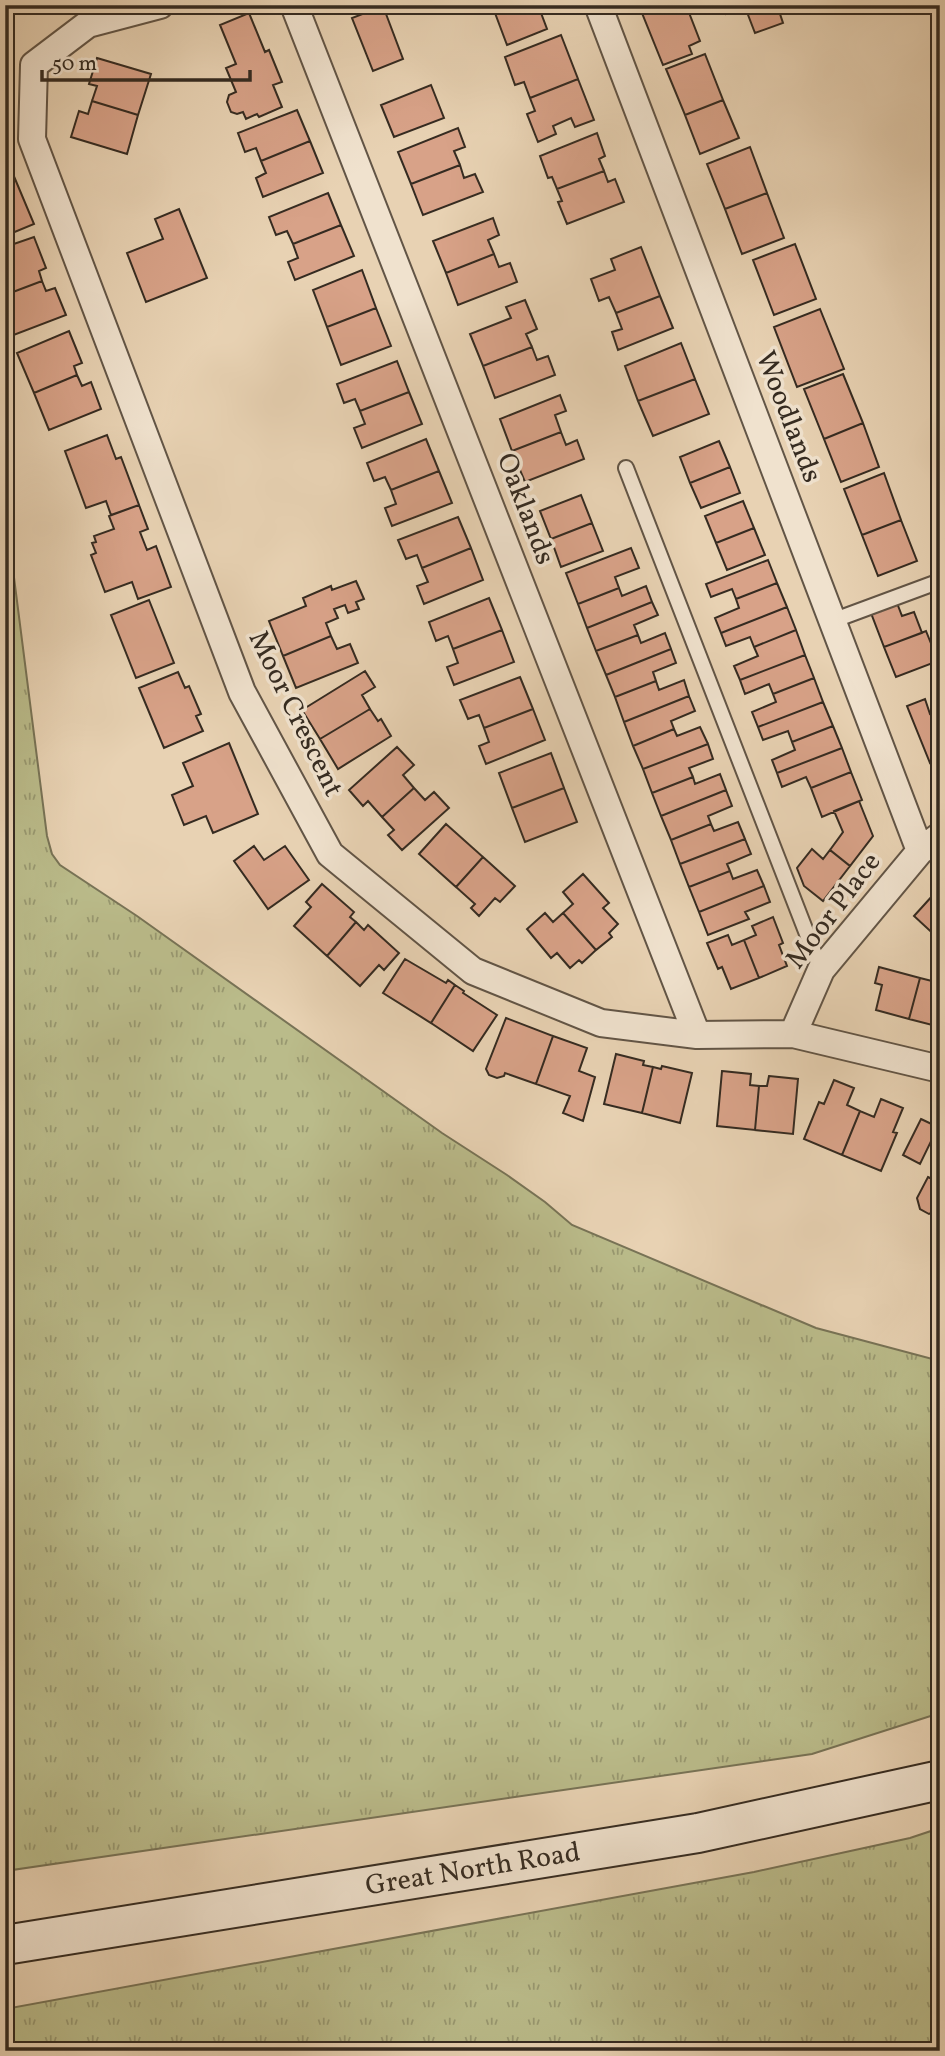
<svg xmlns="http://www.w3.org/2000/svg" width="945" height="2056" font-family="Vollkorn,serif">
<defs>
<pattern id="grass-tufts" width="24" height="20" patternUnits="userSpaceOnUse" patternTransform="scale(1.75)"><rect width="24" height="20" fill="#babb8a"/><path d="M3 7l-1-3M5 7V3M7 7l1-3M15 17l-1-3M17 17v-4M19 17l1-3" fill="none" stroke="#989870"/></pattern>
</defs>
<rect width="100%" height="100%" fill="#e8d2b3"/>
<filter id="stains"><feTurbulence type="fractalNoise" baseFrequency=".00286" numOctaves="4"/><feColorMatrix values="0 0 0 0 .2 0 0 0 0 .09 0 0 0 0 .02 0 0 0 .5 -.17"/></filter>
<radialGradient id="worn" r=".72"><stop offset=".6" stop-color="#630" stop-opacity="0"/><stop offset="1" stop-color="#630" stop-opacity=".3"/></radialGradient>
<!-- grass -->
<path fill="url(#grass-tufts)" stroke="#787356" stroke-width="2" d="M5 535 11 554 47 836 52 854 60 865 137 916 442 1133 507 1175 545 1202 572 1225 816 1328 940 1361V1713L812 1754 5 1871Z
M940 1828V2051H5V2009L754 1872 910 1838Z"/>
<!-- building -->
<path fill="#d8a288" stroke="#352b21" stroke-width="2" d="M492 5H538L547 29 507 45Z
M662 5H686L700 41 689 46 692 54 663 65 642 13Z
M723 5H777L783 23 755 33 745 7 726 14Z
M383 6 403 59 373 71 352 18Z
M249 13 265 52 269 50 282 82 273 85 282 107 259 117 257 114 246 119 243 112 237 114 231 112 227 102 229 95 236 92 226 68 236 64 220 25Z
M561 35 578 79 530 98 524 82 515 85 505 57Z
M705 54 723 100 685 115 666 69Z
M97 58 151 74 138 115 92 101 97 86 89 84Z
M578 79 594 120 575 127 571 118 553 126 556 134 538 142 527 114 535 111 530 98Z
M431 85 444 118 394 137 381 105Z
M723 100 739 138 700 154 685 115Z
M92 101 138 115 127 154 71 137 79 111 88 114Z
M297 110 310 141 261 161 256 148 245 152 238 133Z
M458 128 465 147 454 151 460 165 411 184 398 152Z
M597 133 605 156 599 159 604 171 557 189 552 177 548 178 540 156Z
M310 141 323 173 263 197 256 178 266 173 261 161Z
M750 147 767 193 725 209 707 164Z
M5 155 34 224 5 236Z
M460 165 464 178 475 174 483 192 423 215 411 184Z
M604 171 608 182 615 179 624 202 567 224 558 202 562 201 557 189Z
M328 193 341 225 293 244 287 231 276 235 269 217Z
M767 193 784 238 742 254 725 209Z
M179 209 207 278 146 302 127 253 163 239 155 219Z
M493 218 499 235 488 240 494 254 446 273 433 241Z
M341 225 354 256 295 280 288 262 298 258 293 244Z
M34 237 46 268 39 271 42 281 5 295V247Z
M795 244 816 299 774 315 753 260Z
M641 247 660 296 616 313 609 297 599 301 591 279 615 270 611 259Z
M494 254 499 267 510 263 517 282 458 305 446 273Z
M362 270 376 308 327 327 313 290Z
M42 281 46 291 55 288 66 315 11 336 5 321V295Z
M660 296 673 328 618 350 612 332 622 329 616 313Z
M525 300 537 329 526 334 532 347 483 366 470 334 511 318 506 307Z
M376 308 391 346 341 365 327 327Z
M820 309 844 369 797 387 774 327Z
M69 331 82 363 74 366 77 375 34 393 17 353Z
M681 343 695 379 638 401 625 366Z
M532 347 537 360 548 356 555 375 495 398 483 366Z
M397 361 409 392 360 411 355 399 344 403 337 384Z
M843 374 863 423 824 439 804 389Z
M77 375 82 386 91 382 101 409 49 430 34 393Z
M695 379 709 414 653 436 638 401Z
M409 392 422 424 362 448 354 428 365 424 360 411Z
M560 395 566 411 555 415 561 432 512 451 500 419Z
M863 423 879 467 841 482 824 439Z
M561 432 566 445 577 440 584 459 525 482 512 451Z
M107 435 116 459 121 457 139 505 111 515 106 501 86 508 65 451Z
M426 439 439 471 391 490 385 477 374 481 367 463Z
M719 441 730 467 690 483 680 457Z
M730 467 740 493 701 508 690 483Z
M439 471 452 503 392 526 385 508 396 504 391 490Z
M884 473 901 520 862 535 844 489Z
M581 495 592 523 551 539 540 511Z
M743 501 754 528 716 543 705 516Z
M139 505 148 529 140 532 147 550 156 546 171 587 138 599 132 582 105 592 91 555 96 553 92 543 96 542 94 536 114 529 109 516Z
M458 517 471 548 422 568 417 555 406 559 398 540Z
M901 520 917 561 878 576 862 535Z
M592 523 603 551 561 567 551 539Z
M754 528 765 555 727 570 716 543Z
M471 548 483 580 424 604 417 586 428 582 422 568Z
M631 548 639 568 615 577 619 588 578 604 566 573Z
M768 560 777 583 736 599 732 589 711 597 706 584Z
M356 581 364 599 356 602 359 609 348 613 345 605 334 609 338 618 326 623 331 636 283 656 269 621 306 606 303 598 331 586 332 590Z
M777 583 787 607 721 633 715 618 739 608 736 599Z
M646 586 652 602 587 628 578 604 619 588 622 596Z
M489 598 502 630 453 649 448 636 436 641 429 622Z
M149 600 174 663 136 678 111 615Z
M652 602 658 615 634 625 638 635 596 651 587 628Z
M897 603 902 616 914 612 922 633 884 647 871 613Z
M787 607 796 630 754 647 750 637 726 646 721 633Z
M502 630 514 662 454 685 447 667 458 663 453 649Z
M796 630 805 655 740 680 734 666 758 656 754 647Z
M926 631 938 661 896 677 884 647Z
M665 633 671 649 606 675 596 651 638 635 641 643Z
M331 636 337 649 350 644 358 663 296 688 283 656Z
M671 649 676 663 653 672 656 681 615 697 606 675Z
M805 655 814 678 773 694 769 684 745 694 740 680Z
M365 671 375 687 362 695 370 709 320 739 302 710Z
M178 672 185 688 189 686 201 714 196 716 203 731 164 748 139 688Z
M520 677 533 709 484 728 479 715 468 719 460 700Z
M814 678 823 702 758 727 752 712 776 702 773 694Z
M684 680 689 696 624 722 615 697 656 681 659 690Z
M689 696 695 711 671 721 674 729 633 746 624 722Z
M925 699 930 714 940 711V758L930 763 907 706Z
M823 702 833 726 792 742 788 731 763 740 758 727Z
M370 709 378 721 381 719 391 736 338 769 320 739Z
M533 709 545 740 486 764 479 746 489 742 484 728Z
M833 726 842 748 777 773 772 760 795 750 792 742Z
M700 727 708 744 643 769 633 746 674 729 677 736Z
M229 743 258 814 213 833 206 816 184 825 172 795 193 786 183 763Z
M708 744 713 759 689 768 693 777 652 793 643 769Z
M397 747 414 765 403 775 414 788 382 817 368 801 363 806 349 790Z
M842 748 851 772 811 788 806 777 782 787 777 773Z
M551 753 564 788 512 808 499 773Z
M851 772 862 800 822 817 811 788Z
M720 774 726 790 661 816 652 793 693 777 695 784Z
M414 788 425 800 434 792 449 808 402 850 388 835 394 830 382 817Z
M564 788 577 822 525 842 512 808Z
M726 790 732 806 708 816 711 824 671 840 661 816Z
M859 801 873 836 850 866 830 850 843 832 834 811Z
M738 822 745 839 680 864 671 840 711 824 714 831Z
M446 824 483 857 456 887 419 854Z
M745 839 751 854 727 864 730 871 689 887 680 864Z
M254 846 264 860 285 846 309 880 268 909 234 861Z
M812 849 823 859 830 850 850 866 823 901 804 886 797 868Z
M483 857 515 886 500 902 495 898 479 916 471 908 475 904 456 887Z
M757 870 764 886 699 912 689 887 730 871 733 879Z
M583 874 609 903 603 908 618 924 609 933 612 937 596 950 563 913 573 904 563 892Z
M322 884 354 912 350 917 356 922 327 956 294 926 311 907 306 902Z
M764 886 770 902 745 912 749 919 708 935 699 912Z
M934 894 940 899V940L914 916Z
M545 913 553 922 563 913 596 950 582 963 579 960 570 968 557 953 551 958 527 929Z
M773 917 783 943 779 945 787 966 759 978 744 940 756 935 752 926Z
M356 922 364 930 368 925 399 953 384 970 379 965 360 986 327 956Z
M728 935 732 945 744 940 759 978 731 989 722 967 718 969 707 943Z
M405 959 446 983 448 980 455 985 431 1023 383 993Z
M879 967 920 978 909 1019 876 1010 882 985 875 983Z
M920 978 940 983V1027L909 1019Z
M455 985 464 991 463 993 497 1015 473 1051 431 1023Z
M506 1018 553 1036 536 1084 505 1073 504 1076 497 1078 489 1075 486 1069Z
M553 1036 587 1048 579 1071 595 1077 583 1121 563 1113 570 1096 536 1084Z
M616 1054 644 1061 643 1065 653 1067 642 1113 604 1104Z
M662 1066 692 1073 680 1123 642 1113 653 1067 661 1069Z
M722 1071 751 1074 750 1085 759 1086 755 1130 717 1126Z
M769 1076 798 1079 793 1134 755 1130 759 1086H767Z
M834 1080 854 1088 847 1105 860 1111 842 1155 804 1139 819 1102 824 1104Z
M881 1099 903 1108 893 1132 897 1133 881 1171 842 1155 860 1111 874 1117Z
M921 1119 938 1127 920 1164 903 1155Z
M928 1177 940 1183V1209L929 1214 920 1209 917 1198Z"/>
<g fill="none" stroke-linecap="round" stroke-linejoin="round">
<defs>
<path id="lane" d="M626 468 821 970
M832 621 940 581"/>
<path id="street" d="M160 5 88 24 34 65 32 139 242 692 330 854 473 971 601 1023 697 1035 793 1034 940 1069
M294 5 697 1035
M598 5 920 851
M793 1034 821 970 920 851 940 836"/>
<g id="secondary">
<path id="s1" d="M5 1945 698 1833 940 1780"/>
</g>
</defs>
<!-- lane casing -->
<use href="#lane" stroke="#625546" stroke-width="18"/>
<!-- street casing -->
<use href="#street" stroke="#625546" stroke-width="30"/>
<!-- secondary casing -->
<use href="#secondary" stroke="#352b21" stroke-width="42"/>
<!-- lane -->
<use href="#lane" stroke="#f0e2ce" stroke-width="14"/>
<!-- street -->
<use href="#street" stroke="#f0e2ce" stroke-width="26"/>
<!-- secondary -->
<use href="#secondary" stroke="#f0e2ce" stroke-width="38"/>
</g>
<g text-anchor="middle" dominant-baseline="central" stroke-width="7" stroke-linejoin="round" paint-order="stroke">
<!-- street labels -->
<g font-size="28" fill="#352b21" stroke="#f0e2ce">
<text transform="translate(788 417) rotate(69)">Woodlands</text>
<text transform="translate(525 509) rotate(69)">Oaklands</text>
<text transform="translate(295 714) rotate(64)">Moor Crescent</text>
<text transform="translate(834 911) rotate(-53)">Moor Place</text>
<text stroke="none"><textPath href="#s1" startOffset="474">Great North Road</textPath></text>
</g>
</g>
<!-- margin -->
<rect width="945" height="2056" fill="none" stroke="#e8d2b3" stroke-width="28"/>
<rect x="7" y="7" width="931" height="2042" fill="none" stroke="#352b21" stroke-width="3.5"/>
<rect x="14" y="14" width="917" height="2028" fill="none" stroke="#352b21" stroke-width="2"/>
<!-- scale -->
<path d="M42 70v10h208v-10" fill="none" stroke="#352b21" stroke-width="3.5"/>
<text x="52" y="70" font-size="21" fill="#352b21" stroke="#f0e2ce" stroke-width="5" paint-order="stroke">50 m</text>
<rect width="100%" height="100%" filter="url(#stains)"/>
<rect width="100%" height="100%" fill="url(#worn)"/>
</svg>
